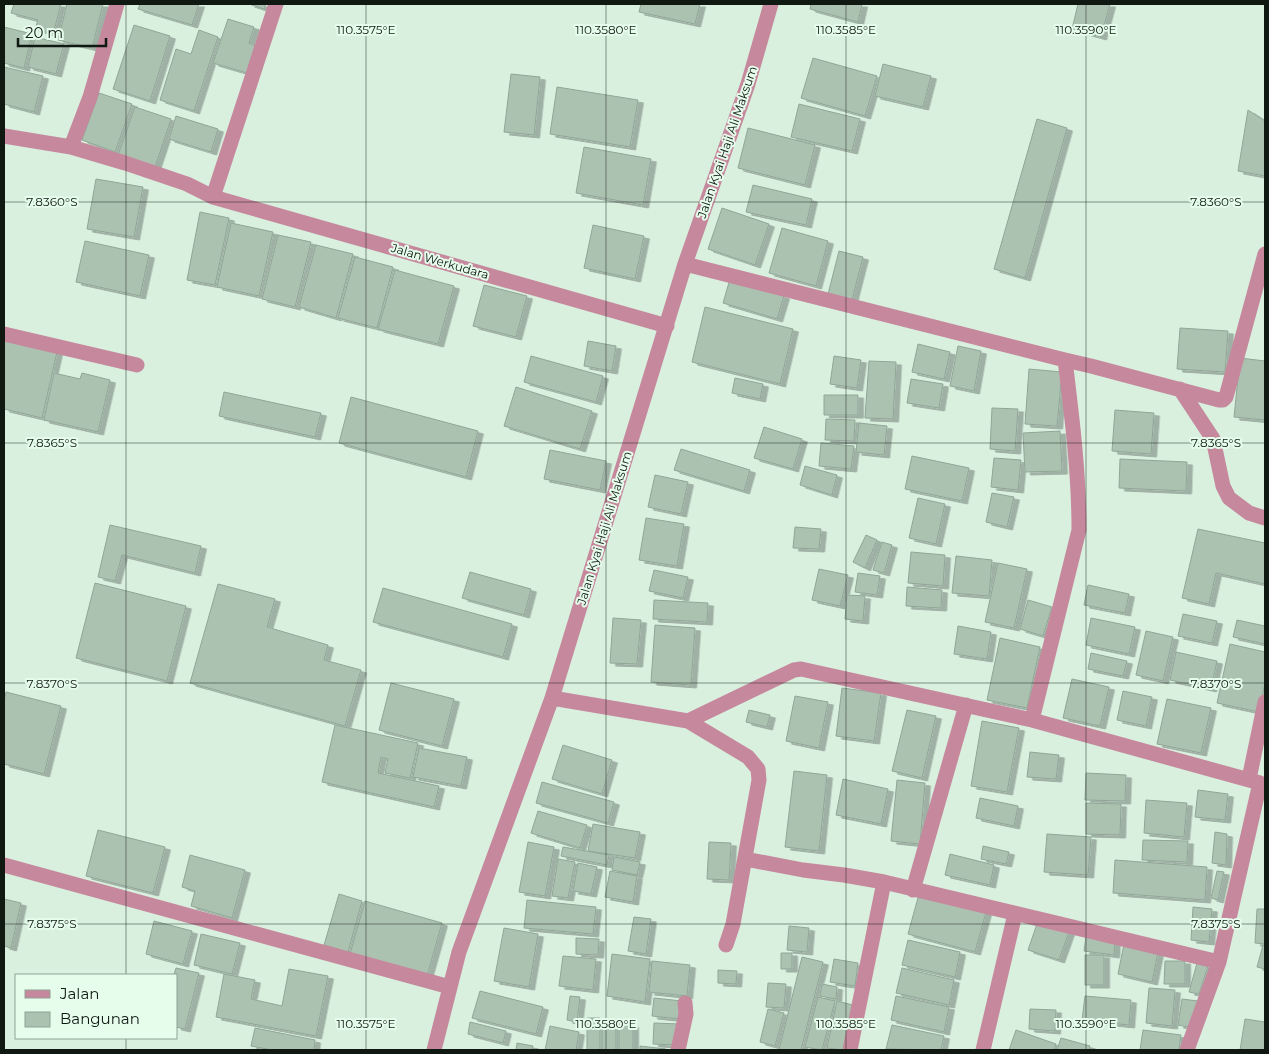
<svg xmlns="http://www.w3.org/2000/svg" width="1269" height="1054" font-family="Montserrat,sans-serif">
<defs>
<filter id="shadow"><feDropShadow dx="5.5" dy="3" stdDeviation="0" flood-color="#0004"/></filter>
</defs>
<rect width="100%" height="100%" fill="#d9f0df"/>
<!-- building -->
<path fill="#acc2b1" stroke="#90a596" filter="url(#shadow)" d="M14 4H61L53 34 35 29 38 20 11 13Z
M67 4H103L92 48 58 40Z
M140 4H199L192 25 138 9Z
M249 4H266L264 9Z
M641 4H700L695 24 639 12Z
M811 4H862L858 22 810 9Z
M1078 4H1110L1101 37 1072 29Z
M228 19 254 27 249 43 255 46 247 73 213 63Z
M134 25 170 36 150 101 113 89Z
M4 27 32 34 24 68 4 63Z
M199 30 218 37 194 111 160 100 176 49 191 54Z
M35 37 64 44 56 74 28 67Z
M813 58 877 76 865 116 801 98Z
M883 64 931 76 923 107 875 96Z
M4 67 43 76 34 112 4 104Z
M511 74 540 77 534 135 504 132Z
M557 87 638 100 630 147 550 134Z
M99 93 132 104 115 152 82 140Z
M799 104 860 119 852 151 791 137Z
M135 107 171 119 155 167 118 155Z
M1248 110 1265 121V176L1238 171Z
M176 116 218 129 211 152 169 139Z
M1037 119 1067 128 1025 278 994 269Z
M748 128 815 145 805 185 738 168Z
M584 147 651 159 643 205 576 193Z
M96 179 143 187 134 237 87 229Z
M753 185 812 199 806 225 746 212Z
M722 208 769 224 755 265 708 249Z
M200 212 229 218 215 285 187 280Z
M231 223 273 232 259 296 217 287Z
M593 225 644 236 635 279 584 268Z
M782 228 828 241 816 286 769 273Z
M278 235 311 242 295 307 262 299Z
M85 241 149 255 140 296 76 282Z
M316 245 353 254 336 318 299 307Z
M839 251 863 257 851 304 827 298Z
M355 257 393 267 377 328 338 318Z
M395 270 454 286 438 344 378 329Z
M730 279 784 296 777 319 723 303Z
M484 285 527 296 516 337 473 326Z
M705 307 793 329 780 384 692 362Z
M1180 328 1228 331 1225 372 1177 369Z
M4 340 57 352 42 418 4 409Z
M588 341 616 346 612 371 584 366Z
M918 344 950 352 944 379 912 372Z
M958 346 981 351 974 391 950 386Z
M531 356 603 376 596 402 524 382Z
M834 356 861 360 857 388 830 384Z
M1240 358 1265 361V420L1234 417Z
M869 361 896 362 893 419 865 418Z
M1029 369 1062 372 1057 426 1025 424Z
M54 373 80 379 82 373 110 380 98 432 44 420Z
M735 378 763 384 760 399 732 393Z
M911 379 943 384 939 408 907 403Z
M516 387 592 411 580 449 504 426Z
M224 392 321 413 315 437 219 416Z
M824 395H858V415H824Z
M351 397 478 431 466 477 339 443Z
M992 408 1018 409 1015 451 990 449Z
M1115 410 1154 413 1151 454 1112 451Z
M826 419 855 420 854 441 825 440Z
M859 423 887 426 884 455 856 452Z
M764 427 802 439 793 469 754 458Z
M1060 431 1062 471 1025 472 1023 433Z
M821 443 854 446 851 469 819 466Z
M681 449 750 470 744 491 674 470Z
M550 450 606 461 600 490 544 479Z
M912 456 969 468 962 501 905 489Z
M994 458 1021 460 1018 490 991 487Z
M1120 459 1187 462 1186 491 1119 488Z
M805 466 837 475 832 495 800 485Z
M655 475 688 482 681 514 648 507Z
M992 493 1014 497 1007 527 986 522Z
M918 498 945 504 936 544 909 538Z
M646 518 684 524 677 566 639 560Z
M110 525 201 546 195 573 122 555 115 581 98 577Z
M795 527 821 529 819 549 793 548Z
M1198 529 1265 543V584L1216 573 1209 604 1182 598Z
M866 535 877 540 865 568 853 562Z
M882 542 892 545 884 573 873 570Z
M911 552 945 555 943 586 908 583Z
M956 556 992 560 989 596 952 593Z
M998 563 1027 569 1014 628 985 622Z
M819 569 848 575 840 606 812 600Z
M654 570 688 577 683 598 649 591Z
M470 572 531 589 524 615 462 598Z
M858 573 880 576 877 595 855 592Z
M95 583 186 606 167 681 76 658Z
M218 584 275 599 267 627 328 645 324 660 361 670 345 726 190 683Z
M1088 585 1129 594 1125 613 1084 605Z
M907 587 942 590 941 608 906 606Z
M383 588 512 624 503 657 373 622Z
M847 595 865 596 863 621 845 619Z
M654 600 708 603 707 622 653 619Z
M1028 600 1052 607 1043 636 1020 629Z
M1183 614 1217 621 1212 643 1178 636Z
M613 618 641 620 637 664 610 663Z
M1091 618 1135 627 1129 654 1086 645Z
M1237 620 1265 626V644L1233 637Z
M655 625 695 628 691 685 651 682Z
M958 626 991 632 987 659 954 654Z
M1146 631 1173 637 1163 681 1136 675Z
M1000 638 1040 647 1027 708 987 700Z
M1230 644 1265 652V683L1259 712 1217 703Z
M1176 652 1217 661 1211 689 1170 680Z
M1091 653 1127 661 1123 676 1088 669Z
M1072 679 1109 687 1100 726 1063 718Z
M391 683 454 699 442 746 379 730Z
M842 688 881 693 874 741 836 736Z
M1123 691 1152 697 1146 726 1117 720Z
M6 692 61 706 44 774 4 764V701Z
M795 696 828 702 819 748 786 741Z
M1167 699 1211 708 1201 753 1157 744Z
M749 710 770 715 767 727 746 722Z
M907 710 936 716 922 778 892 771Z
M982 721 1019 728 1007 792 971 786Z
M335 725 418 743 410 778 385 773 388 759 381 757 378 773 439 786 434 807 322 782Z
M563 745 612 760 602 794 552 779Z
M419 748 467 757 461 786 413 777Z
M1030 752 1059 755 1056 779 1027 777Z
M794 771 827 775 819 851 785 847Z
M1086 773 1126 775 1125 801 1085 800Z
M843 779 888 789 881 824 836 815Z
M897 780 925 783 920 844 891 841Z
M542 782 614 802 608 823 536 803Z
M1198 790 1228 794 1225 820 1195 817Z
M980 798 1018 806 1014 826 976 818Z
M1146 800 1187 803 1184 837 1144 833Z
M1086 803 1121 804 1120 835 1086 834Z
M538 811 587 825 580 848 531 833Z
M593 824 640 832 635 858 588 851Z
M98 830 165 847 153 893 86 876Z
M1215 832 1227 834 1226 865 1212 863Z
M1047 834 1091 837 1088 875 1044 872Z
M1143 840 1188 841 1187 862 1142 860Z
M528 842 554 847 545 896 519 892Z
M709 842 731 843 729 880 707 879Z
M983 846 1009 852 1006 864 981 859Z
M563 847 609 855 607 865 561 856Z
M950 854 994 865 990 885 945 875Z
M190 855 245 870 232 918 191 906 195 891 182 887Z
M614 857 640 862 637 875 612 870Z
M558 859 575 862 568 898 552 896Z
M1115 860 1207 867 1205 900 1113 893Z
M578 863 597 867 591 894 573 891Z
M610 871 637 876 633 902 605 897Z
M1217 871 1224 872 1218 900 1211 898Z
M339 894 362 901 348 952 324 945Z
M919 894 986 912 975 952 908 934Z
M4 899 21 903 11 948 4 946Z
M527 900 596 907 593 934 524 928Z
M365 901 442 923 427 976 350 954Z
M1193 907 1212 909 1209 942 1191 940Z
M1257 909H1265V944L1255 943Z
M634 917 651 919 646 954 628 951Z
M154 921 192 931 183 964 146 954Z
M1038 921 1069 932 1059 960 1028 950Z
M789 926 809 928 807 952 787 950Z
M504 928 538 934 529 987 494 981Z
M201 934 240 943 232 974 194 965Z
M1086 936 1115 939 1114 955 1084 951Z
M576 938 599 939 598 955 576 954Z
M908 940 960 952 955 977 902 965Z
M1124 944 1158 952 1152 982 1118 974Z
M1263 945 1265 946V969L1257 967Z
M781 953H792V969H781Z
M612 954 650 959 645 1002 607 996Z
M1085 955H1104V985H1085Z
M563 956 596 959 593 990 559 986Z
M802 957 823 962 801 1050H779Z
M834 959 858 963 855 986 830 982Z
M652 961 690 965 687 996 649 992Z
M1165 961H1185V984H1164Z
M1197 963 1208 966 1199 994 1189 992Z
M176 968 199 973 185 1029 176 1027V975H174Z
M902 968 954 980 949 1005 896 993Z
M289 969 328 976 316 1036 216 1017 224 974 255 980 251 999 282 1006Z
M718 970 737 971 736 984 718 983Z
M768 983 786 984 784 1008 766 1007Z
M822 984 837 987 836 999 820 996Z
M1149 988 1175 990 1172 1026 1146 1023Z
M480 991 543 1007 536 1034 472 1018Z
M570 996 580 997 577 1022 567 1020Z
M896 996 949 1007 944 1032 891 1020Z
M1085 996 1131 1000 1129 1025 1082 1020Z
M818 997 835 1001 822 1050 805 1047Z
M654 998 682 1001 680 1019 652 1016Z
M1182 999 1198 1001 1194 1028 1178 1025Z
M837 1001 853 1005 843 1050 827 1048Z
M768 1009 784 1013 775 1046 760 1042Z
M1030 1009 1056 1010 1055 1031 1029 1029Z
M587 1018H600V1050H587Z
M1245 1019 1265 1022V1050H1240Z
M602 1020H616V1050H602Z
M470 1022 506 1031 503 1043 468 1034Z
M654 1023 680 1024 678 1045 653 1044Z
M619 1024H633V1050H619Z
M892 1025 944 1036 941 1050 886 1049Z
M550 1026 579 1032 576 1050H545Z
M255 1028 315 1040 314 1050H272L251 1046Z
M1016 1030 1056 1044 1054 1050H1009Z
M1143 1030 1181 1035 1179 1050H1140Z
M1061 1038 1090 1046 1089 1050H1057Z
M517 1043 533 1046 532 1050H516Z
M640 1046 666 1049V1050H640Z"/>
<g fill="none" stroke-linecap="round" stroke-linejoin="round">
<!-- minor -->
<path stroke="#c6889d" stroke-width="15" d="M4 136 71 147 125 163 187 184 213 197 667 326
M71 147 90 97 117 4
M213 197 276 4
M685 264 1065 360 1091 366 1219 400H1223L1226 397 1265 254
M4 334 137 365
M1180 389 1213 439 1223 486 1229 498 1249 513 1265 518
M552 698 688 721 794 670 801 669 1032 720 1260 783 1219 962 1187 1050
M1032 720 1079 530C1079 473 1072 417 1065 360
M688 721 748 757 758 769 759 780 733 924 726 945
M1249 779 1265 702
M745 859 803 870 844 875 884 882 1219 962
M4 865 450 987
M913 890 966 705
M434 1050 459 952 552 698 685 264 748 84 771 4
M678 1050 686 1014 685 1003
M850 1050 884 882
M983 1050 1015 914"/>
</g>
<!-- ticks -->
<path fill="none" stroke="#101812" stroke-width="1" stroke-opacity="0.45" d="M126 4V975M366 4V1050M606 4V1050M846 4V1050M1086 4V1050M4 202H1265M4 443H1265M4 683H1265M4 924H1265M126 1038V1050"/>
<g text-anchor="middle" dominant-baseline="central" stroke-width="4" stroke-linejoin="round" paint-order="stroke">
<!-- street labels -->
<g font-size="12" fill="#101812" stroke="#e6fdec">
<text transform="translate(727 142) rotate(-71)">Jalan Kyai Haji Ali Maksum</text>
<text transform="translate(440 261) rotate(16)">Jalan Werkudara</text>
<text transform="translate(604 528) rotate(-73)">Jalan Kyai Haji Ali Maksum</text>
</g>
</g>
<g font-size="12" text-anchor="middle" fill="#101812" stroke="#e6fdec" stroke-width="4" stroke-linejoin="round" paint-order="stroke">
<text x="366" y="34">110.3575°E</text>
<text x="606" y="34">110.3580°E</text>
<text x="846" y="34">110.3585°E</text>
<text x="1086" y="34">110.3590°E</text>
<text x="52" y="206">7.8360°S</text>
<text x="1216" y="206">7.8360°S</text>
<text x="52" y="447">7.8365°S</text>
<text x="1216" y="447">7.8365°S</text>
<text x="52" y="688">7.8370°S</text>
<text x="1216" y="688">7.8370°S</text>
<text x="52" y="928">7.8375°S</text>
<text x="1216" y="928">7.8375°S</text>
<text x="366" y="1028">110.3575°E</text>
<text x="606" y="1028">110.3580°E</text>
<text x="846" y="1028">110.3585°E</text>
<text x="1086" y="1028">110.3590°E</text>
</g>
<!-- border -->
<rect width="1269" height="1054" fill="none" stroke="#101812" stroke-width="10"/>
<!-- legend -->
<rect x="15" y="974" width="162" height="65" fill="#e6fdec" stroke="#90a195"/>
<rect x="25" y="990" width="25" height="8" fill="#c6889d" stroke="#90a195"/>
<text x="60" y="999" font-size="15" fill="#101812">Jalan</text>
<rect x="25" y="1012" width="25" height="15" fill="#acc2b1" stroke="#90a195"/>
<text x="60" y="1024" font-size="15" fill="#101812">Bangunan</text>
<!-- scale -->
<path d="M18 38v8h88v-8" fill="none" stroke="#101812" stroke-width="2.5"/>
<text x="25" y="38" font-size="15" fill="#101812" stroke="#e6fdec" stroke-width="4" paint-order="stroke">20 m</text>
</svg>
